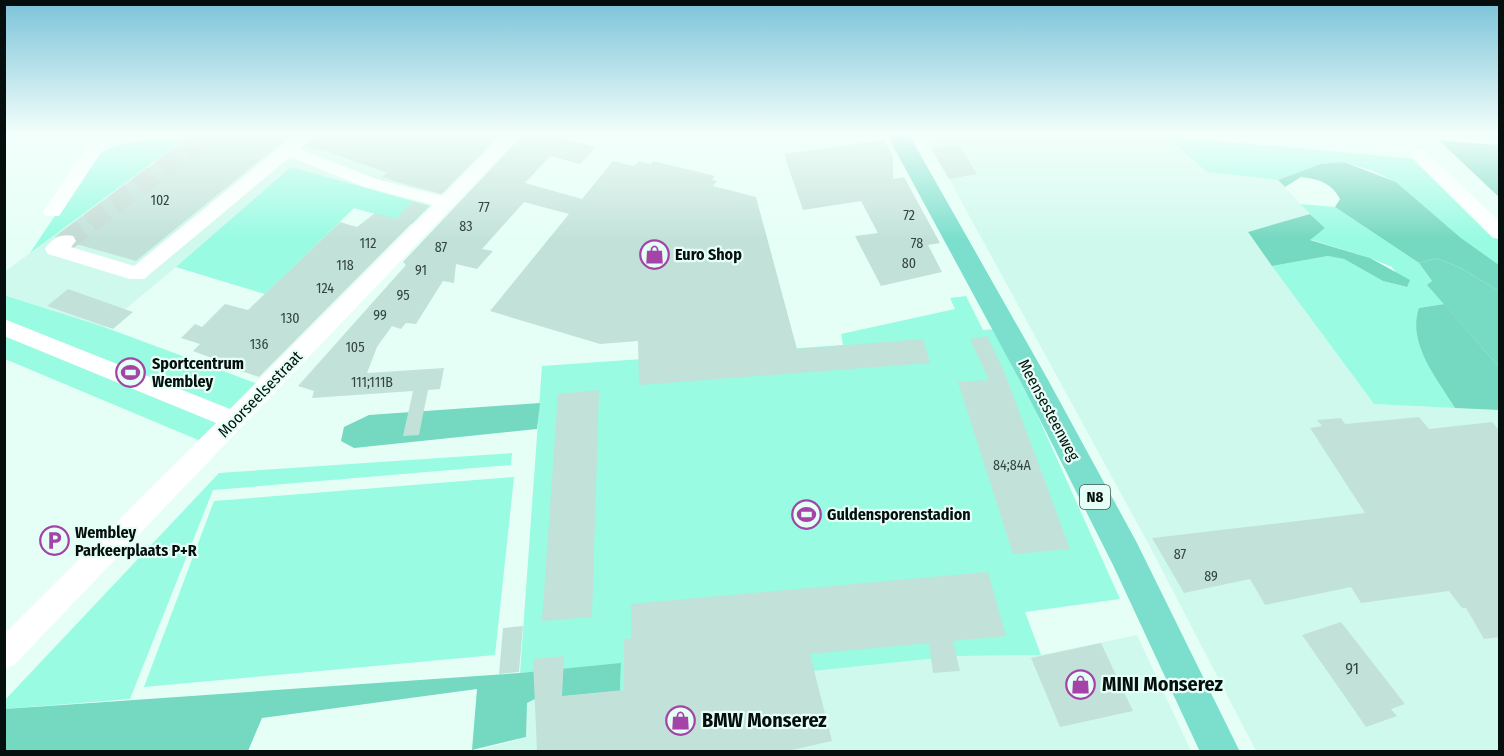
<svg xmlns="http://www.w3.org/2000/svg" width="1504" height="756" font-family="'Fira Sans Condensed',sans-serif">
<rect width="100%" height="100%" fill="#e5fff7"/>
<!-- built -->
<path fill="#d0f9ed" d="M194 133H338L332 138 330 152 442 194 412 224 354 208 265 294 176 267 104 327 5 295 4 272Z
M924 133H1159L1166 136 1207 172 1278 180 1310 214 1248 233 1374 404 1499 410V751H1256L1149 545Z
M1137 635 1191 751 472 752 526 737 527 703 535 699 957 656 1041 655Z"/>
<!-- green -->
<path fill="#98fbe2" d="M1166 136 1417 159 1499 237V265L1461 238 1396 182 1373 171 1344 162 1320 164 1278 180 1207 172Z
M186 138 30 253 93 159C120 137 154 140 186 138Z
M291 167 430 206 412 224 354 208 265 294 176 267Z
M1300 204 1335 207 1419 263 1432 281 1428 286 1444 304 1419 308 1421 350 1455 408 1374 404 1272 266 1329 256 1344 259 1383 281 1406 287 1392 267 1370 258 1309 239 1325 228Z
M4 295 104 327 261 385 203 442 5 359Z
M966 296 983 330 994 329 1022 381 1120 599 1025 612 1041 655 957 656 620 691 621 664 520 673 542 366 843 345 841 334 955 309 950 298Z
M512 453 511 465 213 490 130 699 5 709 4 701 219 473Z
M514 477 495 655 144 687 214 501Z"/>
<!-- forest -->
<path fill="#75d8c0" d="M1344 162 1396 182 1461 238 1499 265V291L1461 268 1436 258 1419 263 1335 207 1340 199C1332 183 1318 179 1301 177L1285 187 1278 180 1320 164Z
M1310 214 1325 228 1310 240 1370 258 1410 280 1407 287 1383 281 1344 259 1328 256 1272 266 1248 232Z
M1444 304 1499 367V410L1455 408C1437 378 1407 344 1419 308Z
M540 403 537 429 354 448 341 441 344 427 369 415Z
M621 663 620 691 535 699 527 703 526 737 472 750 477 689 262 718 248 751 5 752V709L520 673Z"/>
<!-- water -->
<path fill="#77dac2" d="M1431 133H1499V197Z
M1436 258 1461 268 1499 291V367L1427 285 1432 281 1419 263Z"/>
<!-- pier -->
<path fill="#e5fff7" d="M1428 133H1499V145L1434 140Z"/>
<!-- building -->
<path fill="#c2e2d9" d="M195 133H293L136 261 76 244 78 240 73 234 54 237Z
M318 133H502L442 194 394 181 382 177 387 173 329 152 305 147Z
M525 133H567L562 138 596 147 580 164 550 156 525 183 582 199 613 161 634 166 639 161 651 164 653 161 715 176 712 180 717 181 713 186 756 197 797 349 923 339 930 363 639 385 638 341 600 344 490 311 569 214 524 202 482 249 493 251 477 269 456 264 454 283 443 281 416 324 406 323 401 329 392 326 377 347 367 373 444 368 440 389 428 390 419 435 403 436 413 391 312 398 314 391 298 386 406 265 403 262Z
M884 140 893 157V179L904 177 940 243 928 245 942 272 881 286 855 236 878 233 861 201 803 210 784 154Z
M959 145 977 174 949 179 931 148Z
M412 202 429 206 259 377 223 365 225 363 193 351 200 344 181 338 195 324 202 327 225 304 248 310 340 222 357 227 375 213 396 219Z
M68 289 133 312 113 329 47 306Z
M987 336 1004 371 1070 549 1013 554 958 382 989 380 970 339Z
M599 390 592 617 542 621 558 394Z
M1419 417 1429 429 1492 422 1500 431V637L1484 639 1466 608H1462L1449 591 1361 603 1351 587 1265 605 1250 579 1184 593 1152 538 1365 513 1310 428 1322 426 1317 420 1341 418 1345 424Z
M988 572 1006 636 953 641 960 671 933 673 929 643 810 654 832 741 783 752H537L533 659 564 656 562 696 624 690V639L631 638V604Z
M1341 622 1405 704 1391 709 1397 716 1366 727 1302 635Z
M523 626 519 672 499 674 503 628Z
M1101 643 1133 711 1060 727 1031 658Z"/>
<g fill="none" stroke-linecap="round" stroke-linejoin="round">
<!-- minor-tunnel -->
<path stroke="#c3dbd4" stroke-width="20" stroke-dasharray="20 10" stroke-linecap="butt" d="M66 241 210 133"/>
<!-- minor -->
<path fill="#fff" fill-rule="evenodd" d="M96 133H171L163 138 108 142 59 216H45L43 212Z
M297 133H316L300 149 376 179 443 196 505 133H523L14 665 4 669V634L216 423 4 336V319L230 409 433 205 364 187 290 157 144 279H130L48 254 45 249C51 239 62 233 73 236L76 241 71 247 134 266Z
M1237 133H1362L1363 135 1360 139 1334 145 1245 138Z
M1418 149 1424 150 1500 222V239L1493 238 1412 158 1409 154Z"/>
<!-- major -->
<path fill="#7cdfcd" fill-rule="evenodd" d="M886 133H908L1047 378 1137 543 1240 752H1200L1113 565 1024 388Z
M1487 133H1500V139L1490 138Z"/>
</g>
<!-- sky -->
<linearGradient id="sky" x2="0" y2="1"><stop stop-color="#7bc3d9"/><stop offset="0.56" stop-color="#f3fffb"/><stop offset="1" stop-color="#f3fffb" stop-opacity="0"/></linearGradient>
<rect width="1504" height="239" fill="url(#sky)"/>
<!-- icons -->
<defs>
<symbol id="shop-ring" viewBox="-11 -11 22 22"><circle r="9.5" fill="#e5fff7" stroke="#a543a9" stroke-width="1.5"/><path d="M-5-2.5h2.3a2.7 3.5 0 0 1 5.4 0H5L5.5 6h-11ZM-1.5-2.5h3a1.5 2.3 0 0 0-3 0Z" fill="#a543a9"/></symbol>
<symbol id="stadium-ring" viewBox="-11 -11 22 22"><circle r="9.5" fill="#e5fff7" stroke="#a543a9" stroke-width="1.5"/><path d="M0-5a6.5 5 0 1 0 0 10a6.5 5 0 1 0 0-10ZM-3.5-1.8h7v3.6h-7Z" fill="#a543a9"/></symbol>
<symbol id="parking-ring" viewBox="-11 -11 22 22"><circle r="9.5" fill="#e5fff7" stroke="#a543a9" stroke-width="1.5"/><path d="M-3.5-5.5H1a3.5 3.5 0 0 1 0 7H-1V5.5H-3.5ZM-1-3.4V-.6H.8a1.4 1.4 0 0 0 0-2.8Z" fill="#a543a9"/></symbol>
</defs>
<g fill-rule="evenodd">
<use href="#shop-ring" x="638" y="238" width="33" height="33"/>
<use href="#stadium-ring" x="114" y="356" width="33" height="33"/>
<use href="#stadium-ring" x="790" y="498" width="33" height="33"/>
<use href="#parking-ring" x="38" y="524" width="33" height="33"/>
<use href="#shop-ring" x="1064" y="668" width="33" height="33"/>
<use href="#shop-ring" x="664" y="704" width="33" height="33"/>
</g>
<g text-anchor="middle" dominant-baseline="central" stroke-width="4.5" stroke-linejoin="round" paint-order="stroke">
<!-- number labels -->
<g font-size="14" fill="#344440">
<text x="160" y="200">102</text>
<text x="484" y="207">77</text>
<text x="909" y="215">72</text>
<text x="466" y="226">83</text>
<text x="368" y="243">112</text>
<text x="917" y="243">78</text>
<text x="441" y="247">87</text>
<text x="909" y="263">80</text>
<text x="345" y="265">118</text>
<text x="421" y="270">91</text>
<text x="325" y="288">124</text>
<text x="403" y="295">95</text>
<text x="380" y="315">99</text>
<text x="290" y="318">130</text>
<text x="259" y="344">136</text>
<text x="355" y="347">105</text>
<text x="372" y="382">111;111B</text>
<text x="1012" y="465">84;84A</text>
<text x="1180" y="554">87</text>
<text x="1211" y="576">89</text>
</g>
<!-- shield labels -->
<rect fill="#e5fff7" stroke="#485753" stroke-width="1.5" x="1080" y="485" width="30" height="24" rx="4.5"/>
<g font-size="15" font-weight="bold" fill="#050f0d">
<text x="1095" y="497">N8</text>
</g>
<!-- poi labels -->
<g font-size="16" font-weight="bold" fill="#050f0d" stroke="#e5fff7" text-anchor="start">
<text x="675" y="254">Euro Shop</text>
<text x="152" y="363">Sportcentrum<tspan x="152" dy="18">Wembley</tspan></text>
<text x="827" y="514">Guldensporenstadion</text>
<text x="75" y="532">Wembley<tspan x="75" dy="18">Parkeerplaats P+R</tspan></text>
</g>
<!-- street labels -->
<g font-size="16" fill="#050f0d" stroke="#e5fff7">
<text transform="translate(260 394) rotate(-46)">Moorseelsestraat</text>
<text transform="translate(1049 410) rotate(62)">Meensesteenweg</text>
</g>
<!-- near-number labels -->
<g font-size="16" fill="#344440">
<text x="1352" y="668">91</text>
</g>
<!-- near-poi labels -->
<g font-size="20" font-weight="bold" fill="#050f0d" stroke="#e5fff7" text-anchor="start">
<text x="1102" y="684">MINI Monserez</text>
<text x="702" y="720">BMW Monserez</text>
</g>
</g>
<!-- border -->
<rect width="1504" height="756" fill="none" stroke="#050f0d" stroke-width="12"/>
</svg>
